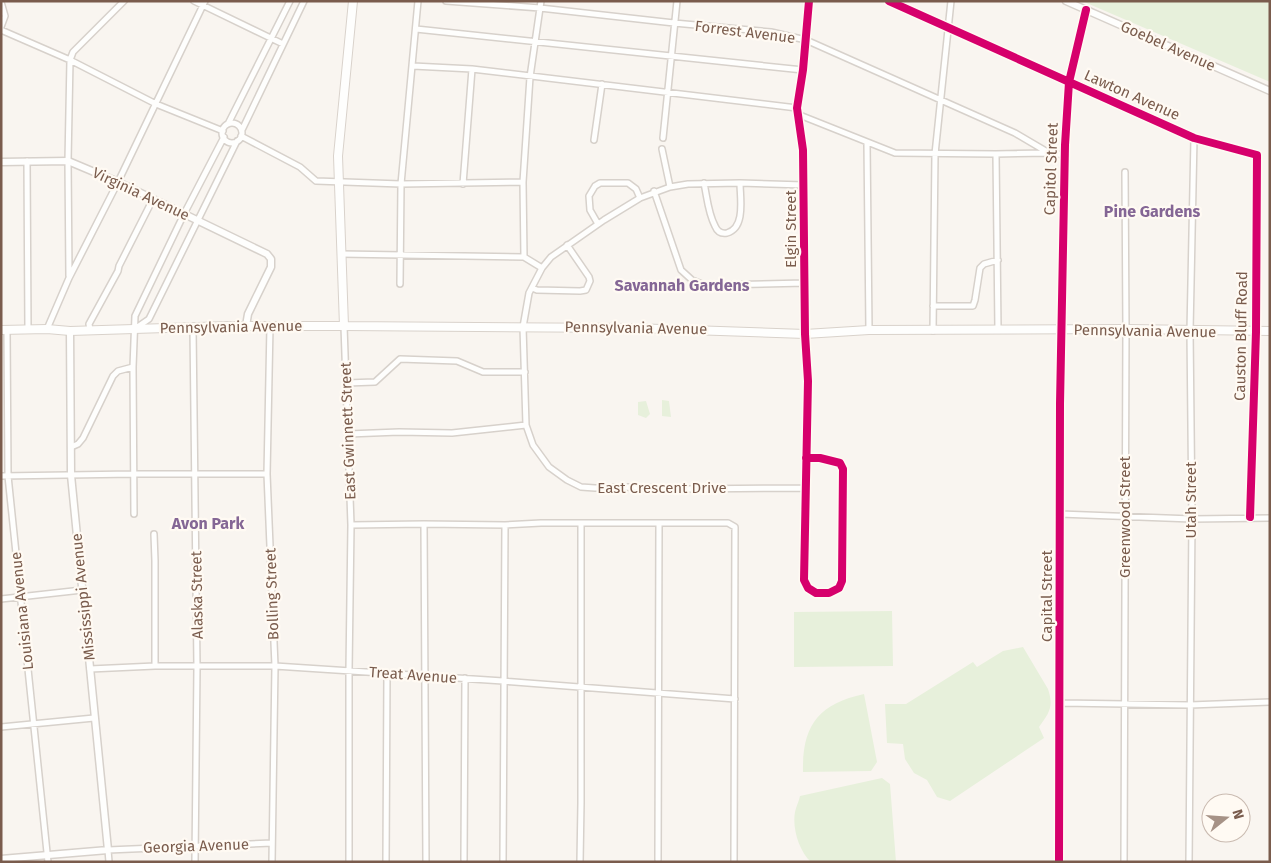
<svg xmlns="http://www.w3.org/2000/svg" width="1271" height="863" font-family="'Fira Sans',sans-serif">
<rect width="100%" height="100%" fill="#f9f5f0"/>
<!-- green -->
<path fill="#e7f0db" d="M1082 1H1270V82Z
M662 400 669 401 671 417 662 416Z
M646 401 650 414 646 418 638 415V402Z
M892 611 893 666 794 667V612Z
M1023 647 1048 689C1054 707 1049 713 1039 727L1044 738 950 801 937 797 927 780 914 773 905 759 903 744 887 743 885 704H906L973 662 977 667 1003 651Z
M864 694 877 762 871 771 803 772C802 726 818 704 864 694Z
M882 778 890 784 896 862H811C799 851 792 828 795 812 796 807 799 801 800 796Z"/>
<g fill="none" stroke-linecap="round" stroke-linejoin="round">
<defs>
<path id="minor" d="M194 1 283 44
M446 1 540 8 674 23 771 32 806 40 1015 133 1049 153
M889 1 1194 138 1257 155 1256 332 1250 517
M1 2 5 16 1 27
M416 29 803 70
M1 30 70 60 156 104 223 131
M413 66 472 69 797 108
M797 114 895 153 996 154 1049 153 1065 155
M222 133a10 10 0 1 1 20 0a10 10 0 1 1-20 0Z
M228 124 290 1
M242 130 304 1
M241 136 300 167 316 181 401 184 523 182
M663 138 677 1
M594 140 602 84
M867 143 869 330
M662 149 670 187
M996 154 998 330
M27 161 28 330
M704 183C707 197 708 213 715 226 717 231 721 234 727 233 746 228 740 197 740 183
M463 184 472 69
M804 185 740 183 688 184 670 187 640 198 604 220 551 257 542 268 529 293 523 327 526 425 533 445 549 467 567 480 581 487 595 488 627 487 686 489 806 488
M654 191 681 270 692 280 704 285H718L805 283
M598 224 590 210 589 196 595 186 600 183H628L636 189 640 198
M341 254 524 257 542 268
M524 257 523 182 530 77 541 1
M69 276 68 161 70 60 73 52 124 1
M400 284 401 184 418 1
M532 288 537 290 580 291 586 290 590 281 589 277 567 245
M933 306H973L975 300 980 268 984 264 998 260
M270 326 267 474 275 666 272 862
M344 326 351 525 349 670V862
M136 328 149 319 237 141
M193 328 197 667 195 862
M47 329 69 278 118 182 205 1
M90 330 89 324 118 271 119 266 153 199
M7 331 8 476 48 862
M933 331 935 154 951 1
M346 383 375 382 400 359 457 361 483 372H525
M348 434 399 432 452 433 526 425
M71 447 78 444 83 438 113 376 118 371 133 367
M806 458H820L840 463 843 469 842 581 839 588 829 593H816L808 588 804 580 808 381 805 334 803 150 797 108 803 70 809 1
M1 476 134 474H267
M134 514 133 367 135 316 184 214 224 137
M1060 514 1192 519 1270 518
M424 524 426 862
M351 525 424 524 505 525 541 523H728L735 527 734 862
M154 534 155 561V666
M1 599 82 590
M90 669 155 666H275L503 681 735 699
M1061 703 1190 705 1270 702
M1 727 94 718
M464 860 465 678
M658 860 659 524
M109 862 108 850 272 843
M386 862 387 673
M503 862 505 525
M580 862 581 803V524
M1059 862 1060 404 1065 145 1069 82 1086 10
M1124 862 1126 329 1125 172
M1189 862 1192 519 1190 331 1194 138"/>
<path id="tertiary" d="M1066 1 1270 91
M1 162 68 161 118 182 267 254 271 259V267L248 314 246 326
M1 859 108 850 71 475 70 331"/>
<path id="secondary" d="M344 326 338 156 353 1
M1 330 47 329 70 331 230 326H344L632 328 805 334 869 330 1126 329 1270 331"/>
</defs>
<!-- minor casing -->
<use href="#minor" stroke="#d7d1cb" stroke-width="8"/>
<!-- tertiary casing -->
<use href="#tertiary" stroke="#d7d1cb" stroke-width="9"/>
<!-- secondary casing -->
<use href="#secondary" stroke="#d9d2cb" stroke-width="10"/>
<!-- minor -->
<use href="#minor" stroke="#fefefd" stroke-width="5"/>
<!-- tertiary -->
<use href="#tertiary" stroke="#fefefd" stroke-width="6"/>
<!-- secondary -->
<use href="#secondary" stroke="#fefefd" stroke-width="8"/>
<defs>
<path id="cycleway" d="M889 1 1194 138 1257 155 1256 332 1250 517
M806 458H820L840 463 843 469 842 581 839 588 829 593H816L808 588 804 580 808 381 805 334 803 150 797 108 803 70 809 1
M1059 862 1060 404 1065 145 1069 82 1086 10"/>
</defs>
<!-- cycleway casing -->
<use href="#cycleway" stroke="#fffaf3" stroke-width="11"/>
<!-- cycleway -->
<use href="#cycleway" stroke="#d6006c" stroke-width="8"/>
</g>
<g text-anchor="middle" dominant-baseline="central" stroke-width="4.5" stroke-linejoin="round" paint-order="stroke">
<!-- street labels -->
<g font-size="15" fill="#7a5c4d" stroke="#fffaf3">
<text transform="translate(745 32) rotate(7)">Forrest Avenue</text>
<text transform="translate(1168 46) rotate(24)">Goebel Avenue</text>
<text transform="translate(1132 95) rotate(24)">Lawton Avenue</text>
<text transform="translate(1051 169) rotate(-88)">Capitol Street</text>
<text transform="translate(141 194) rotate(25)">Virginia Avenue</text>
<text transform="translate(791 229) rotate(-90)">Elgin Street</text>
<text transform="translate(231 327) rotate(-1)">Pennsylvania Avenue</text>
<text transform="translate(636 328) rotate(1)">Pennsylvania Avenue</text>
<text transform="translate(1145 331) rotate(1)">Pennsylvania Avenue</text>
<text transform="translate(1241 336) rotate(-89)">Causton Bluff Road</text>
<text transform="translate(348 431) rotate(-92)">East Gwinnett Street</text>
<text x="662" y="488">East Crescent Drive</text>
<text transform="translate(1191 500) rotate(-90)">Utah Street</text>
<text transform="translate(1125 517) rotate(-90)">Greenwood Street</text>
<text transform="translate(272 594) rotate(-92)">Bolling Street</text>
<text transform="translate(197 595) rotate(-91)">Alaska Street</text>
<text transform="translate(1047 596) rotate(-90)">Capital Street</text>
<text transform="translate(83 597) rotate(-96)">Mississippi Avenue</text>
<text transform="translate(22 611) rotate(-96)">Louisiana Avenue</text>
<text transform="translate(413 675) rotate(4)">Treat Avenue</text>
<text transform="translate(196 846) rotate(-2)">Georgia Avenue</text>
</g>
<!-- neighbourhood labels -->
<g font-size="16" font-weight="bold" fill="#846695" stroke="#fffaf3">
<text x="1152" y="211">Pine Gardens</text>
<text x="682" y="285">Savannah Gardens</text>
<text x="208" y="523">Avon Park</text>
</g>
</g>
<!-- border -->
<rect width="1271" height="863" fill="none" stroke="#7a5c4d" stroke-width="5"/>
<!-- north arrow -->
<g transform="translate(1226 818) rotate(73)"><circle r="24" fill="#fffaf3" stroke="#cabbb1"/>
<path d="M0-4L9 19L0 12L-9 19Z" fill="#a69286"/>
<text y="-8" font-size="14" font-weight="bold" text-anchor="middle" fill="#7a5c4d">N</text>
</g>
</svg>
